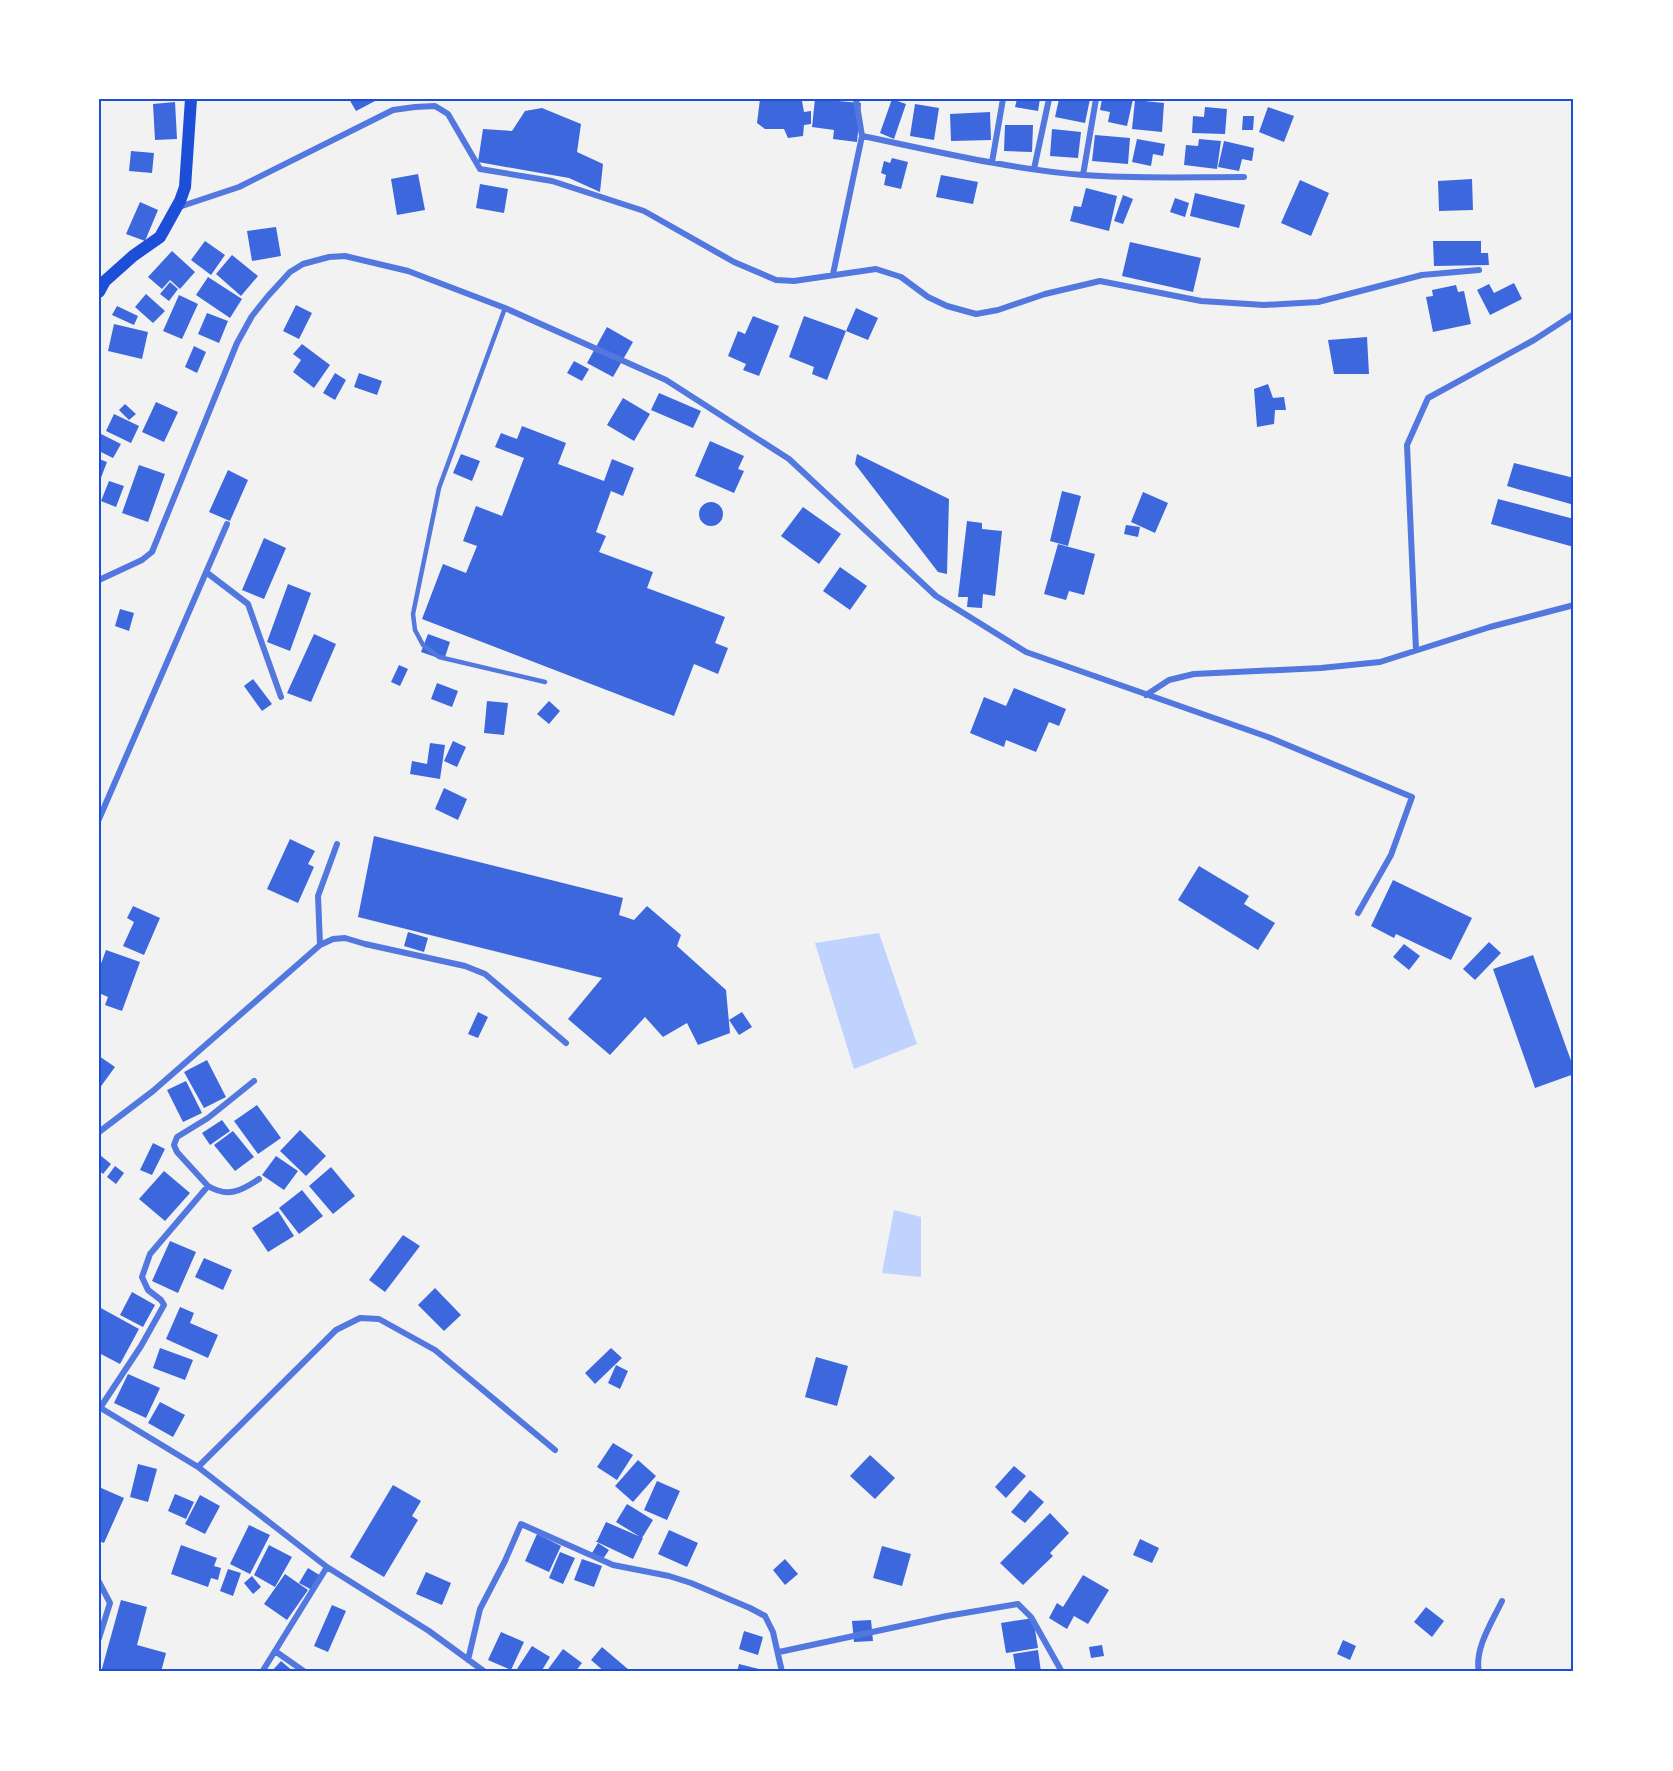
<svg xmlns="http://www.w3.org/2000/svg" width="1673" height="1771" font-family="Karla,sans-serif">
<rect width="100%" height="100%" fill="#f2f2f2"/>
<!-- water -->
<path fill="#bfd3fe" d="M879 933 917 1044 854 1069 815 943Z
M894 1210 921 1217V1277L882 1273Z"/>
<!-- building -->
<path fill="#3d67dc" d="M349 99H379L356 111Z
M760 99 802 101 804 112 811 111V124L804 125 803 136 788 138 784 129H765L757 123Z
M815 99 861 103 857 142 833 139 834 130 812 127Z
M892 99 906 104 894 139 880 133Z
M1017 99H1040L1038 111 1015 107Z
M1059 99H1090L1085 123 1055 117Z
M1102 99H1133L1127 126 1108 122 1110 112 1100 110Z
M1135 100 1164 103 1162 132 1132 129Z
M175 102 177 139 155 140 153 104Z
M915 104 939 108 934 140 910 136Z
M1205 107 1227 109 1225 134 1192 133 1193 116 1204 117Z
M1268 107 1294 116 1284 142 1259 132Z
M542 108 581 124 577 152 603 164 600 192 569 178 478 162 483 129 512 131 525 111Z
M990 112 991 140 951 141 950 114Z
M1243 116H1254L1253 130H1242Z
M1005 125H1033L1032 152 1004 151Z
M1052 129 1081 132 1078 158 1050 156Z
M1095 135 1130 138 1128 164 1092 161Z
M1137 139 1165 144 1163 156 1153 154 1151 166 1132 162Z
M1199 139 1221 141 1217 169 1184 165 1186 145 1198 146Z
M1224 141 1254 148 1252 161 1242 159 1239 171 1218 167Z
M131 151 154 153 152 173 129 171Z
M892 158 908 162 901 189 884 185 886 175 881 173 884 161 890 163Z
M418 174 425 210 397 215 391 179Z
M941 175 978 182 973 204 936 197Z
M1472 179 1473 210 1439 211 1438 181Z
M1300 180 1329 193 1311 236 1281 223Z
M480 184 508 189 504 213 476 208Z
M1086 188 1117 196 1109 231 1070 221 1074 206 1081 207Z
M1195 193 1245 205 1239 228 1190 216Z
M1123 195 1133 199 1123 224 1114 221Z
M1175 198 1189 203 1185 217 1170 212Z
M140 202 158 210 145 241 126 234Z
M276 227 281 256 252 261 247 231Z
M205 241 225 255 211 275 191 260Z
M1433 241H1481V253H1488L1489 265 1434 266Z
M1130 242 1201 258 1193 292 1122 276Z
M172 251 195 272 180 289 170 280 162 289 148 277Z
M232 255 258 276 241 296 216 274Z
M208 277 242 299 230 318 196 295Z
M170 282 178 289 169 301 160 294Z
M1514 283 1522 299 1490 315 1477 290 1489 284 1494 293Z
M1456 285 1458 292 1464 291 1471 324 1433 332 1426 297 1433 296 1432 290Z
M146 294 165 311 153 323 135 307Z
M179 295 198 304 182 339 163 331Z
M296 305 312 313 299 339 283 331Z
M117 306 138 316 134 325 112 315Z
M856 308 878 318 868 340 846 331Z
M207 313 228 321 219 343 198 334Z
M753 316 779 326 759 376 743 370 746 364 728 356 738 331 745 334Z
M804 316 846 331 827 380 812 374 814 367 789 357Z
M114 324 148 332 142 359 108 351Z
M607 327 633 342 613 377 587 363Z
M1367 337 1369 374H1334L1328 340Z
M302 344 330 365 314 388 293 372 301 360 293 354Z
M194 346 206 352 197 373 185 367Z
M574 361 589 369 582 381 567 373Z
M335 373 346 380 335 400 323 393Z
M359 373 382 381 377 395 354 387Z
M1268 384 1273 398 1284 397 1286 410H1275L1274 424 1257 427 1254 389Z
M659 393 701 411 693 428 651 410Z
M623 398 650 414 634 441 607 425Z
M156 402 178 412 164 442 142 432Z
M125 404 136 414 129 420 119 410Z
M114 414 139 426 131 443 106 431Z
M522 426 566 443 558 464 604 481 612 459 634 468 623 496 611 491 596 532 606 536 599 552 653 572 647 588 725 617 715 643 728 648 718 674 694 664 674 716 422 619 443 564 466 573 477 546 463 541 476 506 502 516 524 458 495 447 501 433 517 439Z
M99 433 121 444 113 458 99 451Z
M710 441 744 456 738 469 744 471 734 493 695 476Z
M461 454 480 461 472 481 453 473Z
M857 454 949 499 947 574 938 572 855 464Z
M99 459 107 462 99 483Z
M1514 463 1574 478V505L1507 486Z
M139 465 165 474 148 522 122 513Z
M228 470 248 480 230 521 209 512Z
M109 481 124 486 116 507 101 501Z
M1062 491 1081 496 1068 546 1050 541Z
M1143 492 1168 503 1155 533 1131 522Z
M1498 499 1574 519V547L1491 524Z
M699 514a12 12 0 1 1 24 0a12 12 0 1 1-24 0Z
M803 507 841 534 819 564 781 536Z
M967 521 982 523V529L1002 531 995 596 983 594 982 608 967 607 968 597H958Z
M1126 525 1140 527 1138 537 1124 534Z
M264 538 286 548 264 599 242 590Z
M1058 544 1095 554 1084 595 1069 591 1066 600 1044 594Z
M840 567 867 586 850 610 823 591Z
M288 584 311 593 290 651 267 642Z
M120 609 134 613 129 631 115 626Z
M314 634 336 644 311 702 287 693Z
M428 634 450 642 444 660 421 652Z
M399 665 408 669 400 686 391 682Z
M253 679 272 704 262 711 244 686Z
M437 683 458 691 452 707 431 699Z
M1014 688 1066 709 1059 726 1049 722 1036 752 1006 740 1004 747 970 733 984 697 1006 706Z
M487 701 508 703 504 735 484 733Z
M549 701 560 711 549 724 537 714Z
M453 741 466 747 457 767 444 761Z
M430 743 445 745 440 779 410 774 412 761 427 764Z
M444 788 467 799 458 820 435 809Z
M374 836 623 898 619 915 634 920 647 906 681 935 677 946 726 990 730 1033 698 1045 687 1023 663 1037 645 1017 610 1055 568 1019 602 978 358 917Z
M290 839 315 851 308 864 314 867 298 903 267 889Z
M1199 866 1249 896 1244 904 1275 923 1258 950 1178 900Z
M1393 880 1472 918 1451 960 1396 934 1394 938 1371 926Z
M133 906 160 918 144 955 123 946 134 922 127 918Z
M408 932 428 938 424 952 404 946Z
M1489 942 1501 953 1475 980 1463 969Z
M1404 944 1420 956 1409 970 1393 957Z
M106 950 140 962 122 1011 105 1005 108 997 99 993V969Z
M1533 955 1574 1069V1074L1535 1088 1493 969Z
M478 1012 488 1017 478 1038 468 1034Z
M742 1012 752 1027 739 1035 729 1020Z
M99 1056 115 1067 99 1089Z
M207 1060 226 1097 204 1108 184 1072Z
M186 1081 202 1113 183 1122 167 1090Z
M257 1105 281 1138 258 1154 234 1121Z
M222 1120 230 1131 210 1145 202 1133Z
M300 1130 326 1156 306 1176 280 1151Z
M233 1131 254 1157 235 1171 214 1145Z
M153 1143 165 1149 152 1175 140 1170Z
M100 1155 111 1164 103 1174 99 1170Z
M276 1156 298 1171 284 1190 262 1175Z
M115 1166 124 1173 116 1184 107 1177Z
M331 1167 355 1196 333 1214 309 1186Z
M164 1171 190 1193 165 1221 139 1199Z
M302 1190 323 1216 299 1234 279 1208Z
M278 1211 294 1236 268 1252 252 1228Z
M403 1235 420 1246 385 1292 369 1280Z
M170 1241 196 1252 178 1293 152 1281Z
M204 1258 232 1270 223 1290 195 1277Z
M435 1288 461 1315 444 1331 418 1305Z
M132 1292 155 1305 143 1327 120 1315Z
M99 1307 139 1329 120 1364 99 1353Z
M180 1307 194 1313 190 1323 218 1335 208 1358 166 1339Z
M160 1348 193 1360 185 1380 153 1368Z
M611 1348 622 1358 595 1384 585 1373Z
M816 1357 848 1366 837 1406 805 1397Z
M616 1365 628 1371 620 1389 608 1383Z
M128 1374 160 1388 146 1418 114 1403Z
M160 1402 185 1415 173 1437 148 1423Z
M613 1443 633 1455 617 1480 597 1467Z
M870 1455 895 1478 875 1499 850 1476Z
M638 1460 656 1476 633 1502 615 1486Z
M138 1464 157 1469 148 1502 130 1497Z
M1014 1466 1026 1476 1006 1498 995 1487Z
M657 1481 680 1491 667 1520 644 1510Z
M393 1485 421 1501 412 1516 418 1520 384 1577 350 1557Z
M99 1487 124 1498 104 1543 99 1541Z
M1030 1490 1044 1502 1025 1523 1011 1512Z
M175 1494 194 1502 186 1519 168 1511Z
M200 1495 220 1506 205 1534 185 1524Z
M627 1504 653 1520 642 1538 616 1522Z
M1050 1513 1069 1533 1050 1553 1053 1556 1023 1585 1000 1563Z
M606 1522 643 1538 633 1559 595 1541H597Z
M249 1525 270 1535 250 1574 230 1564Z
M669 1530 698 1543 687 1567 658 1554Z
M537 1534 561 1546 549 1572 525 1561Z
M1140 1539 1159 1548 1152 1563 1133 1555Z
M598 1543 609 1550 603 1559 592 1553Z
M181 1545 217 1558 214 1566 221 1568 218 1580 211 1578 208 1587 171 1574Z
M269 1545 292 1557 275 1587 254 1575Z
M882 1546 911 1554 902 1586 873 1578Z
M560 1552 575 1558 563 1584 549 1578Z
M582 1559 602 1566 594 1587 574 1580Z
M785 1559 798 1574 785 1585 773 1570Z
M308 1568 321 1576 312 1590 299 1583Z
M228 1569 241 1573 233 1596 220 1591Z
M426 1572 451 1583 442 1605 416 1594Z
M285 1574 308 1590 287 1620 264 1604Z
M1083 1575 1109 1590 1088 1624 1074 1616 1067 1629 1049 1618 1057 1603 1063 1607Z
M252 1576 261 1587 253 1594 244 1583Z
M121 1600 147 1607 137 1645 166 1653 161 1672H101Z
M332 1605 346 1611 328 1652 314 1646Z
M1426 1607 1444 1621 1432 1637 1414 1622Z
M1033 1618 1038 1648 1006 1653 1001 1623Z
M871 1620 873 1641 854 1642 852 1621Z
M744 1631 763 1637 758 1655 739 1649Z
M501 1632 524 1642 511 1670 488 1660Z
M1343 1640 1356 1646 1350 1660 1337 1654Z
M1102 1645 1104 1656 1091 1658 1089 1647Z
M532 1646 550 1657 541 1672H515Z
M602 1647 629 1670 627 1672H605L591 1660Z
M563 1649 582 1663 575 1672H546Z
M1038 1650 1041 1672H1016L1013 1654Z
M281 1661 294 1672H271Z
M739 1664 767 1671V1672H737Z"/>
<g fill="none" stroke-linecap="round" stroke-linejoin="round">
<!-- service -->
<path stroke="#5277de" stroke-width="4.5" d="M505 308 439 488 413 614 415 630 423 645 439 657 545 682"/>
<!-- minor -->
<path stroke="#5277de" stroke-width="6" d="M862 136C935 151 1009 169 1083 175 1137 179 1190 177 1244 177
M992 162 1003 99
M1034 169 1049 99
M1083 175 1096 99
M176 208 239 187 393 110 415 107 435 106 448 114 480 169 552 181 644 211 734 262 776 280 794 281 876 269 901 277 928 297 947 306 976 314 998 310 1045 294 1100 281 1201 301 1264 305 1318 302 1422 275 1479 270
M833 274 862 136 856 99
M206 572 248 604 281 697
M99 580 142 560 152 552 237 343 252 316 268 296 290 272 303 264 329 257 345 256 408 271 505 308 666 380 789 459 936 596 1026 652 1268 737 1412 797 1391 855 1358 913
M1416 650 1407 445 1428 398 1534 340 1574 314
M1146 695 1169 680 1194 674 1321 668 1380 662 1490 627 1574 605
M99 819 227 524
M320 945 318 896 337 844
M99 1132 153 1091 320 945 333 939 345 938 365 944 465 966 485 974 566 1043
M208 1186 177 1152 174 1145 177 1137 208 1118 254 1081
M99 1407 198 1467 327 1567 429 1631 485 1672
M100 1408 141 1346 164 1305 161 1300 148 1290 142 1277 150 1254 208 1186C228 1198 241 1191 259 1179
M198 1467 336 1330 360 1318 379 1319 435 1350 555 1450
M99 1582 110 1603 99 1638
M275 1651 305 1672
M779 1652 947 1616 1018 1604 1031 1617 1062 1672
M468 1660 480 1609 505 1561 521 1524 613 1565 669 1576 691 1583 750 1608 765 1616 773 1632 782 1672
M262 1672 327 1567
M1479 1672C1474 1649 1492 1622 1502 1601"/>
<!-- secondary -->
<path stroke="#1d4ed8" stroke-width="12" d="M99 292 105 281 133 256 160 237 180 201 185 187 191 99"/>
</g>
<!-- border -->
<rect width="1673" height="1771" fill="none" stroke="#ffffff" stroke-width="201"/>
<rect x="100" y="100" width="1472" height="1570" fill="none" stroke="#1d4ed8" stroke-width="2"/>
</svg>
